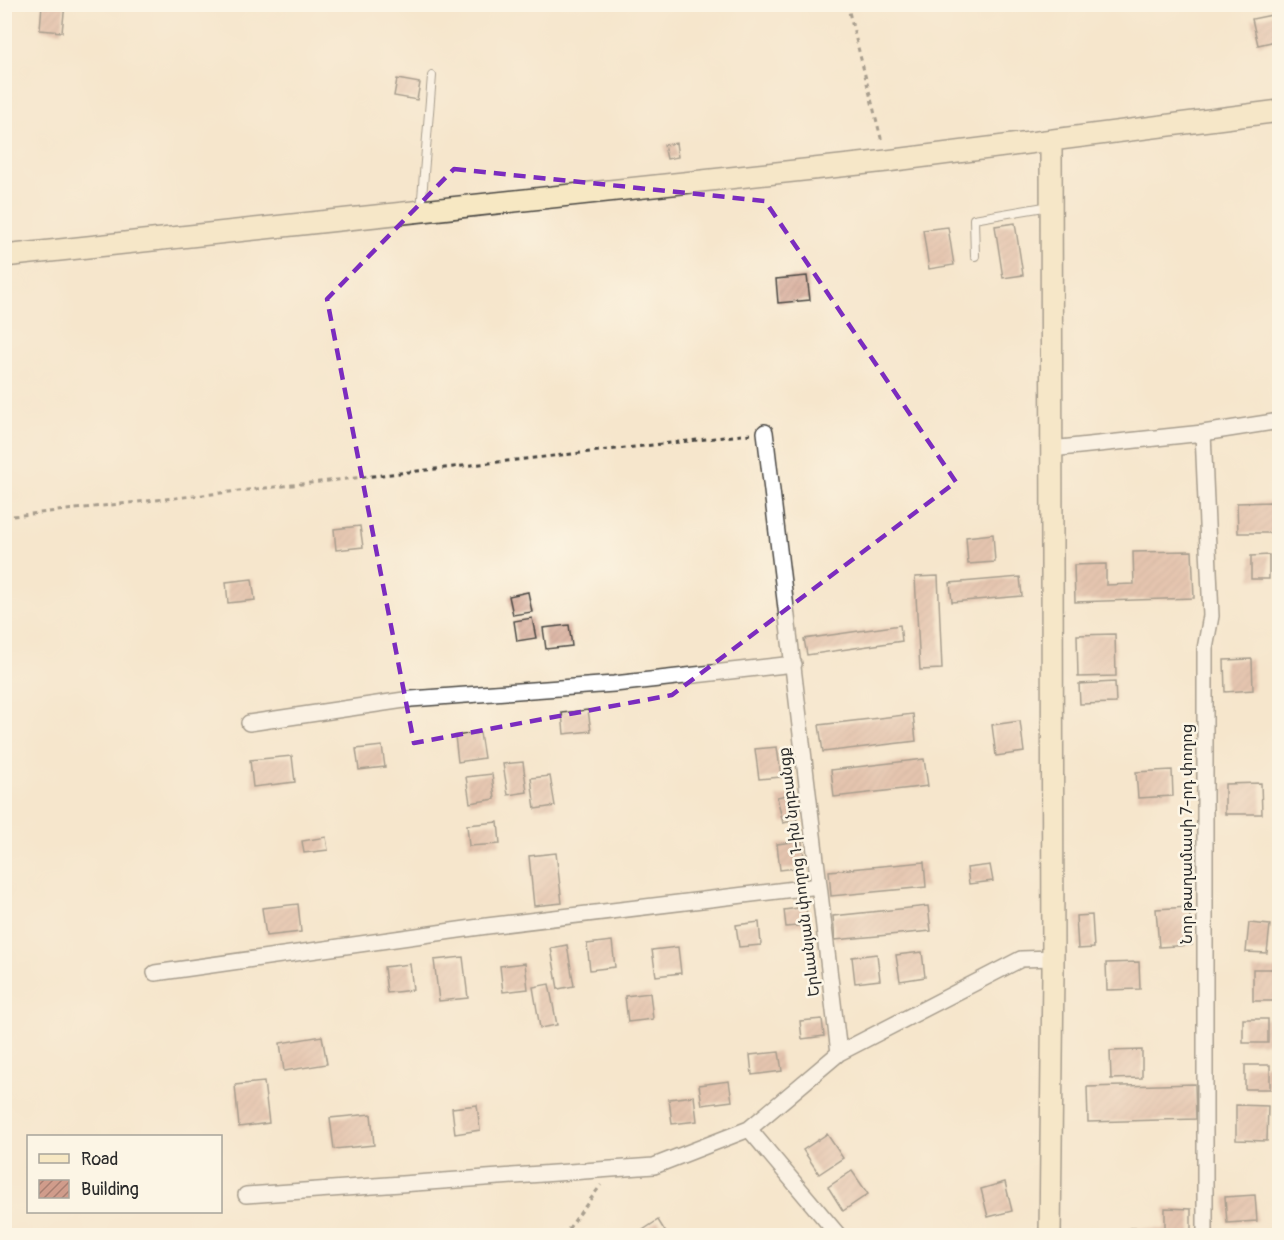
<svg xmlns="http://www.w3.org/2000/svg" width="1284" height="1240" font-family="Pangolin,'Noto Sans Armenian',sans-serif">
<defs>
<pattern id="building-hatch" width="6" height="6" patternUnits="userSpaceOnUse" patternTransform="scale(1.5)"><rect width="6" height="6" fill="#d09c8b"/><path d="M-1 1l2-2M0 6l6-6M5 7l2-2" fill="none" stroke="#a97f72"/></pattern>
</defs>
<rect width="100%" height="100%" fill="#fcf5e5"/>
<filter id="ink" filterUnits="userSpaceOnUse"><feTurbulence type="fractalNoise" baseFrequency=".0167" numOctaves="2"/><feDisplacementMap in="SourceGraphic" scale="12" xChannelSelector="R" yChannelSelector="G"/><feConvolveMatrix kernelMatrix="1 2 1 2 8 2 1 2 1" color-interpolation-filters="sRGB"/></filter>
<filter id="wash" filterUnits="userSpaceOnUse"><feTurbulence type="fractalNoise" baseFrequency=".008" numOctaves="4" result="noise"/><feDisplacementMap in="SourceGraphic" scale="24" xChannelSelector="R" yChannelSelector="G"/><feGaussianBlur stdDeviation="1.35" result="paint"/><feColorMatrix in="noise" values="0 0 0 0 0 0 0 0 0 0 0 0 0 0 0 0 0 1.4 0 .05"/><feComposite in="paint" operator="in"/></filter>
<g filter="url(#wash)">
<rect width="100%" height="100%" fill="#f6e6cc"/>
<g id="blocks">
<!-- building -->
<path fill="url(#building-hatch)" d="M42 4H65L62 32 40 30Z
M1277 14 1280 40 1258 45 1252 19Z
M397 79 420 83 417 100 394 96Z
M676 143 678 157 667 159 664 145Z
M1015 223 1023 275 1003 278 995 226Z
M948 227 954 265 929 269 923 230Z
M807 276 810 300 778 303 776 279Z
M1273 502 1274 533H1238L1237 503Z
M360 526 363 547 336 550 334 529Z
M993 534 995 562 968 564 966 537Z
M1192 551 1194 598 1075 602 1074 565 1106 564V585L1134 584 1133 552Z
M1269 555V579H1251V556Z
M938 576 942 669 920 670 915 577Z
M1020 577 1022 596 952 602 950 583Z
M252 579 255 600 228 603 226 582Z
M528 592 532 612 513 615 509 596Z
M532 618 536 638 517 641 514 621Z
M569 625 572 646 546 649 543 628Z
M900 625 902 641 807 655 804 639Z
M1115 634 1116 676 1078 677 1077 635Z
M1252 659 1253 690 1225 692 1224 660Z
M1115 682 1116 703 1080 704 1079 684Z
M588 710 591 731 564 734 562 713Z
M913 714 916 741 823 752 819 725Z
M1020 721 1024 752 996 756 992 725Z
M480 733 484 758 458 762 455 736Z
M382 746 385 767 359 770 356 749Z
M777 747 781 777 759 779 755 749Z
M292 756 295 782 253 787 250 760Z
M924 759 928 786 834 797 831 770Z
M523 762 527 792 508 795 503 764Z
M1172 770 1173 796 1138 798 1136 772Z
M492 774 495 799 470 803 466 777Z
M550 776 555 806 535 809 531 778Z
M1261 783 1262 814H1225V784Z
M791 794 797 820 783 823 777 797Z
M498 822 500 844 469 846 467 825Z
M326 837 328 850 304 853 302 841Z
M802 841 805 867 780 870 777 844Z
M556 853 562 903 534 906 529 856Z
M924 862 926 887 831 896 829 871Z
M990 865 993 881 969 884 967 868Z
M298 904 301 932 266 936 262 908Z
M928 906 931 931 835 940 833 916Z
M806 907 808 925 786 927 784 910Z
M1189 907 1192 945 1159 947 1156 909Z
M1092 915 1094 948 1078 949 1076 916Z
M759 922 761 945 739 947 736 925Z
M1249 923 1270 925 1267 953 1246 952Z
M612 941 615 967 590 970 587 944Z
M567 945 574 986 558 989 551 948Z
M678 947 681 973 656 976 652 950Z
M922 952 925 977 900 981 896 955Z
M877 954 880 980 855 983 852 957Z
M463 957 468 998 439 1001 434 960Z
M1139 962 1140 989 1107 990 1106 963Z
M525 963 528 989 503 992 500 966Z
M410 964 413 990 387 993 384 967Z
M1253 969H1280V1001H1253Z
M549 984 557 1025 540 1028 533 987Z
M650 993 653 1019 628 1022 625 996Z
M822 1019 824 1036 802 1039 800 1021Z
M1243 1019H1268V1043H1243Z
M322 1036 327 1064 284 1071 280 1043Z
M1142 1050V1078L1111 1079 1110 1051Z
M779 1052 782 1071 752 1075 750 1055Z
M1245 1065H1270V1089H1245Z
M729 1081 732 1101 702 1105 699 1085Z
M264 1082 269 1123 239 1127 235 1085Z
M1195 1084 1196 1119 1088 1122 1087 1087Z
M694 1096 697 1121 672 1124 669 1099Z
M477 1105 480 1130 455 1134 452 1108Z
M1236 1105 1268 1106 1267 1141 1236 1140Z
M371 1114 374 1145 334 1149 330 1118Z
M827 1134 843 1158 819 1174 803 1150Z
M852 1171 868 1194 843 1211 828 1187Z
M1005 1182 1012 1211 988 1217 981 1189Z
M1255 1195 1257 1221 1227 1223 1225 1197Z
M1165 1208 1191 1209V1236H1130V1228L1165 1229Z
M658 1220 668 1236H634Z"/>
</g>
</g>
<g filter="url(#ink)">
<use href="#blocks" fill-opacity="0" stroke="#494743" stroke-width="1.5"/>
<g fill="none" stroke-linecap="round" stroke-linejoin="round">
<defs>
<path id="service" d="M421 210 432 76
M975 256 974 219 1050 206"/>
<path id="minor" d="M765 432 839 1053
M1203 433 1211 616 1205 649V1236
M1051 449 1203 433 1280 421
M249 723 411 699 614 684 794 664
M155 973 487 926 819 886
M749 1129 839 1236
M246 1195 654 1166 749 1129 839 1053 1021 959 1053 958"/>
<path id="secondary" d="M4 256 887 161 1280 111
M1050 1236 1053 971 1051 141"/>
</defs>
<!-- service casing -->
<use href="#service" stroke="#494743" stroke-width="10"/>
<!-- minor casing -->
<use href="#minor" stroke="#494743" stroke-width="18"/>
<!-- secondary casing -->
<use href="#secondary" stroke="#494743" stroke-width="24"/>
<!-- path -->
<path stroke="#494743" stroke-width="3" stroke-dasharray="4.5 4.5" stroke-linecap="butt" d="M847 4 882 142
M4 517 751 434
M563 1236 601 1185"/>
<!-- service -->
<use href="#service" stroke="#fff" stroke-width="8"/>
<!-- minor -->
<use href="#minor" stroke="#fff" stroke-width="15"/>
<!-- secondary -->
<use href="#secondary" stroke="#f7e8c3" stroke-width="21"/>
</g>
</g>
<!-- marked area -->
<path d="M0 0H1284V1240H0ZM454 169 765 201 956 482 672 695 414 743 327 299Z" fill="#f6e6cc" fill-opacity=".55" fill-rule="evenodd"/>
<path fill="none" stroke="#7b2cbf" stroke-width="4.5" stroke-dasharray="12 8" stroke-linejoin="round" d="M454 169 765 201 956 482 672 695 414 743 327 299Z"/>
<g text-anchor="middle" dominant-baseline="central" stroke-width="5" stroke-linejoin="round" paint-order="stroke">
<!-- street labels -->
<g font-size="16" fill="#2b2b2b" stroke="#fcf5e5">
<text transform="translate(1187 834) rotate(-90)">Նոր թաղամասի 7-րդ փողոց</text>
<text transform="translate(799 872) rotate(-97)">Երևանյան փողոց 1-ին նրբանցք</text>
</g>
</g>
<!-- margin -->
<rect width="1284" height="1240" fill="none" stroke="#fcf5e5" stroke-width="24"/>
<!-- legend -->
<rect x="27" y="1135" width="195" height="78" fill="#fcf5e5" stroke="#a8a49b" stroke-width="1.5"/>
<rect x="39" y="1154" width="30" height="9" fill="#f7e8c3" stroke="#a8a49b" stroke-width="1.5"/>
<text x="81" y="1165" font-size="18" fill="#2b2b2b">Road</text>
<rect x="39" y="1180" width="30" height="18" fill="url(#building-hatch)" stroke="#a8a49b" stroke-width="1.5"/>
<text x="81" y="1195" font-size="18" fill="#2b2b2b">Building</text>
</svg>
